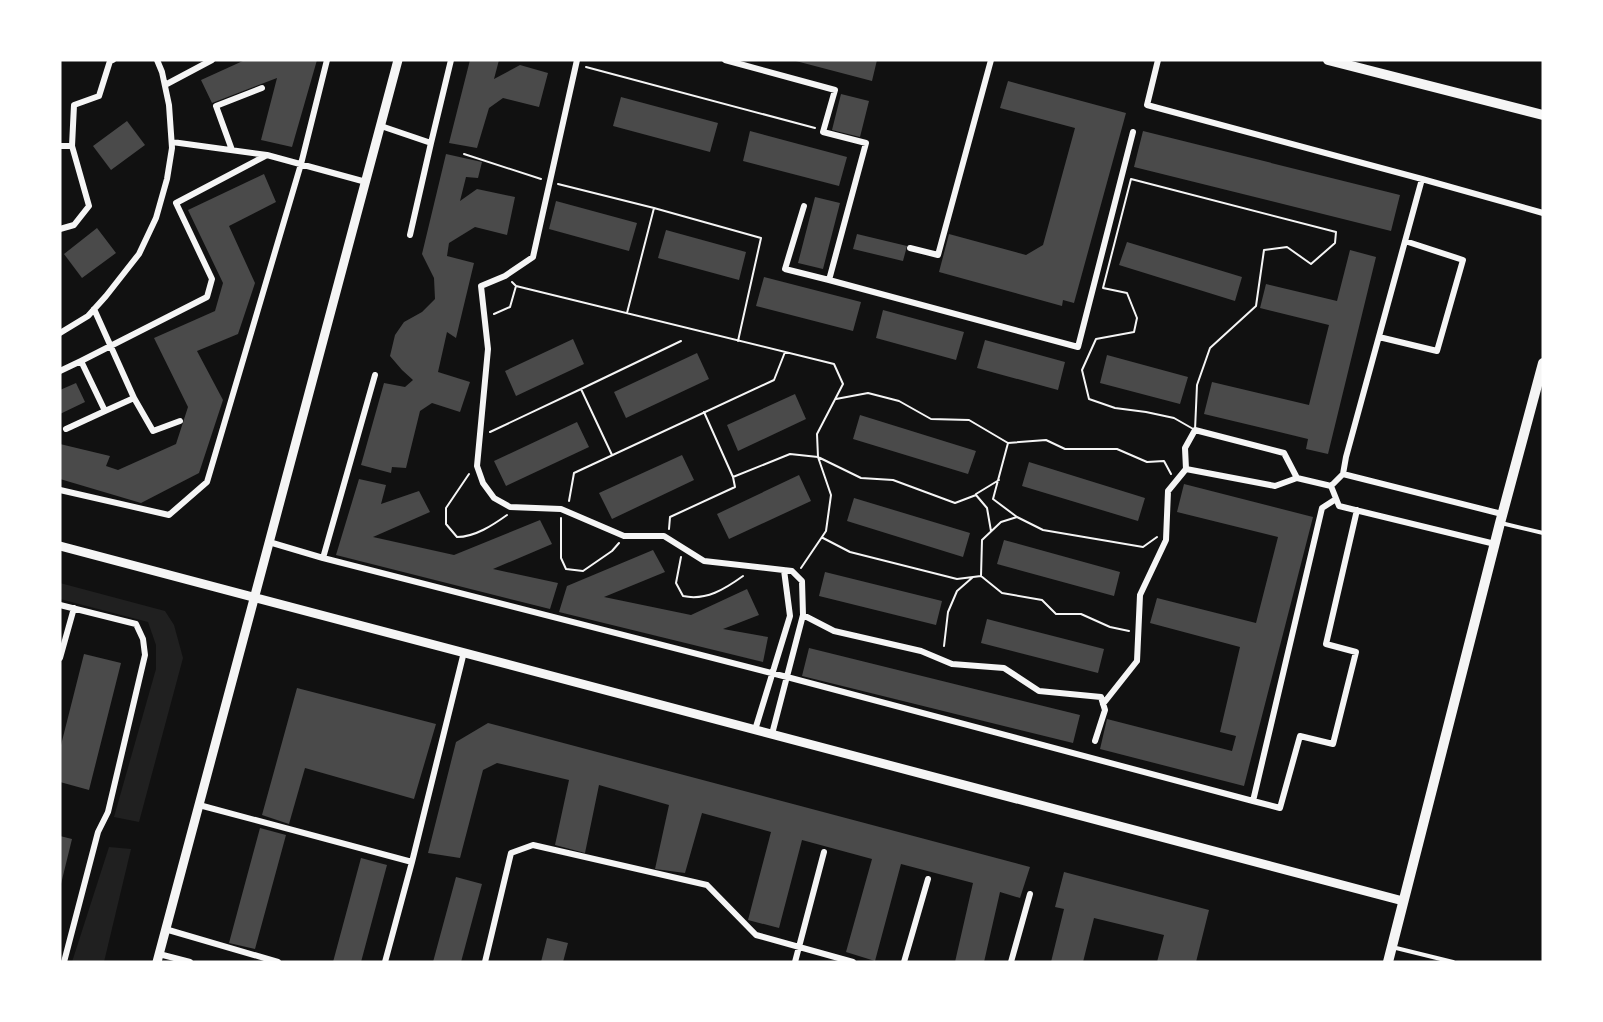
<svg xmlns="http://www.w3.org/2000/svg" width="1603" height="1022" font-family="'Titillium Web',sans-serif">
<rect width="100%" height="100%" fill="#111"/>
<!-- green -->
<path fill="#202020" d="M60 583 165 611 174 625 183 658 139 822 114 817 156 669V645L148 622 60 599Z
M109 847 131 849 104 962H72Z"/>
<!-- building -->
<path fill="#4a4a4a" d="M245 60H317L292 147 261 140 277 78 212 103 201 80Z
M470 60H499L494 79 520 65 548 73 539 107 503 98 489 108 477 148 449 143Z
M792 60H877L872 81Z
M1008 81 1126 113 1074 303 1063 300 1062 306 939 272 949 234 1026 255 1043 245 1075 128 1000 108Z
M841 94 869 101 860 137 832 130Z
M621 97 718 123 710 152 613 126Z
M127 121 145 145 111 170 93 146Z
M750 131 847 157 839 186 743 161Z
M1143 131 1400 195 1391 231 1134 167Z
M446 154 482 162 478 178 466 177 460 201 477 189 515 197 507 235 475 227 449 243 447 256 474 263 456 338 447 332 438 372 470 382 460 412 432 403 420 411 406 468 392 467 391 473 361 465 384 383 405 387 413 380 402 370 390 356 395 335 404 322 422 312 435 299 434 278 422 254Z
M264 174 276 202 229 226 255 283 238 334 197 351 223 400 199 473 141 503 60 479V444L110 456 106 466 118 470 176 444 188 407 154 338 215 311 223 283 188 210Z
M815 197 840 203 823 269 798 263Z
M556 201 637 223 629 251 549 229Z
M97 228 116 253 82 278 64 254Z
M666 230 746 252 739 280 658 258Z
M857 234 907 246 903 261 853 249Z
M1127 242 1242 277 1235 301 1119 265Z
M1350 250 1376 257 1328 454 1306 449 1308 439 1204 414 1212 382 1309 405 1329 325 1260 308 1266 284 1337 301Z
M764 277 861 302 853 331 756 306Z
M883 310 964 332 956 360 876 338Z
M573 339 584 364 516 396 505 371Z
M985 340 1065 362 1058 390 977 368Z
M697 353 709 379 626 418 614 392Z
M1107 355 1188 377 1180 404 1100 383Z
M76 383 85 402 60 414V390Z
M795 394 806 419 738 451 727 425Z
M860 415 976 451 968 474 853 439Z
M577 422 589 447 506 486 494 461Z
M682 455 694 480 612 519 599 493Z
M1029 462 1145 498 1138 521 1022 486Z
M799 475 811 501 729 539 717 514Z
M359 479 386 485 381 504 419 491 430 512 373 537 454 555 540 520 552 544 493 569 558 583 550 609 336 555Z
M1184 484 1313 517 1244 786 1100 749 1107 719 1232 751 1236 736 1220 732 1240 647 1150 623 1157 598 1256 623 1278 537 1177 512Z
M854 498 970 533 963 557 847 521Z
M1004 540 1120 572 1114 596 997 564Z
M653 550 665 572 604 597 691 615 747 589 759 615 723 629 768 637 763 662 559 612 567 586Z
M825 572 942 601 936 625 819 596Z
M987 619 1104 649 1098 673 981 643Z
M809 648 1080 715 1073 743 802 676Z
M84 654 121 663 89 790 60 782V749Z
M297 688 436 724 414 799 305 768 289 824 262 815Z
M488 723 1030 867 1020 898 1000 892 984 962H955L973 883 901 864 875 961 846 952 872 859 802 840 779 928 748 920 771 832 702 813 685 873 655 869 669 805 599 785 585 853 555 845 569 780 497 763 483 770 460 858 428 853 456 742Z
M260 828 286 835 255 949 229 943Z
M60 836 72 839 61 884H60Z
M361 858 387 865 361 962H333Z
M1064 872 1209 910 1196 962H1157L1164 935 1094 918 1083 962H1051L1064 909 1055 907Z
M456 877 482 884 461 962H433Z
M547 938 568 943 563 962H541Z"/>
<g fill="none" stroke-linecap="round" stroke-linejoin="round">
<!-- path -->
<path stroke="#f5f5f5" stroke-width="2" d="M586 67 815 128
M464 154 541 179
M1131 179 1336 232 1335 243 1311 264 1287 247 1264 250 1256 306 1210 348 1197 385 1195 430 1174 418 1146 412 1115 408 1089 399 1082 370 1096 339 1134 332 1137 318 1127 293 1103 288Z
M558 184 654 208
M512 282 516 286 834 364 843 384 817 434 818 457 831 495 826 531 801 568
M627 313 654 208 761 238 738 341
M494 314 510 307 516 286
M581 389 681 341
M836 399 868 393 899 401 931 419 969 420 1008 443 1046 440 1065 449H1117L1147 462 1164 461 1171 474
M704 412 733 477
M490 432 581 389 612 455
M1008 443 993 499 1017 517
M469 474 446 508V524L457 537C475 537 493 525 507 515
M976 494 999 480
M569 501 574 473 774 380 785 352
M561 518V558L566 569 583 571 612 551 619 543
M669 529 670 517 735 487 733 477 790 454 818 457 861 478 893 480 955 503 976 495 987 508 991 531
M823 538 850 552 957 579 981 576
M681 557 676 583 683 596C706 601 725 589 743 576
M1129 631 1110 627 1081 614H1056L1042 600 1002 593 981 576 982 540 1001 522 1017 517 1043 530 1143 547 1157 537
M944 646 948 612 957 591 973 577"/>
<!-- service -->
<path stroke="#f5f5f5" stroke-width="4" d="M1501 523 1543 533
M1392 947 1453 962"/>
<!-- minor -->
<path stroke="#f5f5f5" stroke-width="6" d="M577 60 533 257 505 276 481 286 488 349 477 466 483 483 494 498 510 507 561 509 624 536H664L704 561 792 571 802 581 803 615
M725 60 835 90 823 132 866 143 829 280 1078 347 1133 132
M1158 60 1147 105 1422 179 1346 457 1343 474
M165 85 212 60
M381 126 431 143 451 60
M172 142 267 155
M60 146H72L74 105 99 96 110 61 113 60
M232 150 216 106 262 88
M1422 179 1543 213
M804 206 785 269 829 280
M60 229 74 225 89 206 72 146
M410 235 431 143
M910 248 938 255 991 60
M94 309 134 398
M60 333 88 316 106 296 139 254 156 218 167 179 172 148 169 105 162 72 157 60
M1379 337 1437 351 1463 260 1405 241
M81 361 207 297 212 279 176 203 267 155 366 182
M60 371 81 361 105 411 66 429
M105 411 134 398 153 431 180 421
M1186 469 1185 448 1195 430 1284 453 1297 478
M1331 486 1343 474 1502 514
M60 490 169 515 207 482 301 164 327 60
M1336 499 1322 508 1253 801 1280 808 1300 736 1333 744 1356 652 1326 644 1357 510
M269 542 323 558 787 677 1253 801
M323 558 375 375
M60 605 136 624 143 639 145 655 108 812 98 832 64 962
M60 658 74 608
M1103 704 1137 661 1140 595 1166 540 1168 491 1186 469 1275 486 1297 478 1331 486 1339 506 1495 544
M755 730 790 616 784 570
M772 734 803 615 834 631 921 651 952 664 1004 668 1039 691 1101 697 1105 710 1095 741
M199 805 412 862 385 962
M412 862 464 652
M165 929 278 962
M159 954 190 962
M485 962 511 853 533 845 707 885 756 935 853 962
M795 962 824 852
M904 962 928 879
M1011 962 1030 894"/>
<!-- tertiary -->
<path stroke="#f5f5f5" stroke-width="9" d="M60 546 1403 901
M157 962 398 60"/>
<!-- secondary -->
<path stroke="#f5f5f5" stroke-width="10" d="M1328 60 1543 115
M1388 962 1500 523 1543 363"/>
</g>
<!-- border -->
<rect width="1603" height="1022" fill="none" stroke="#ffffff" stroke-width="123"/>
</svg>
